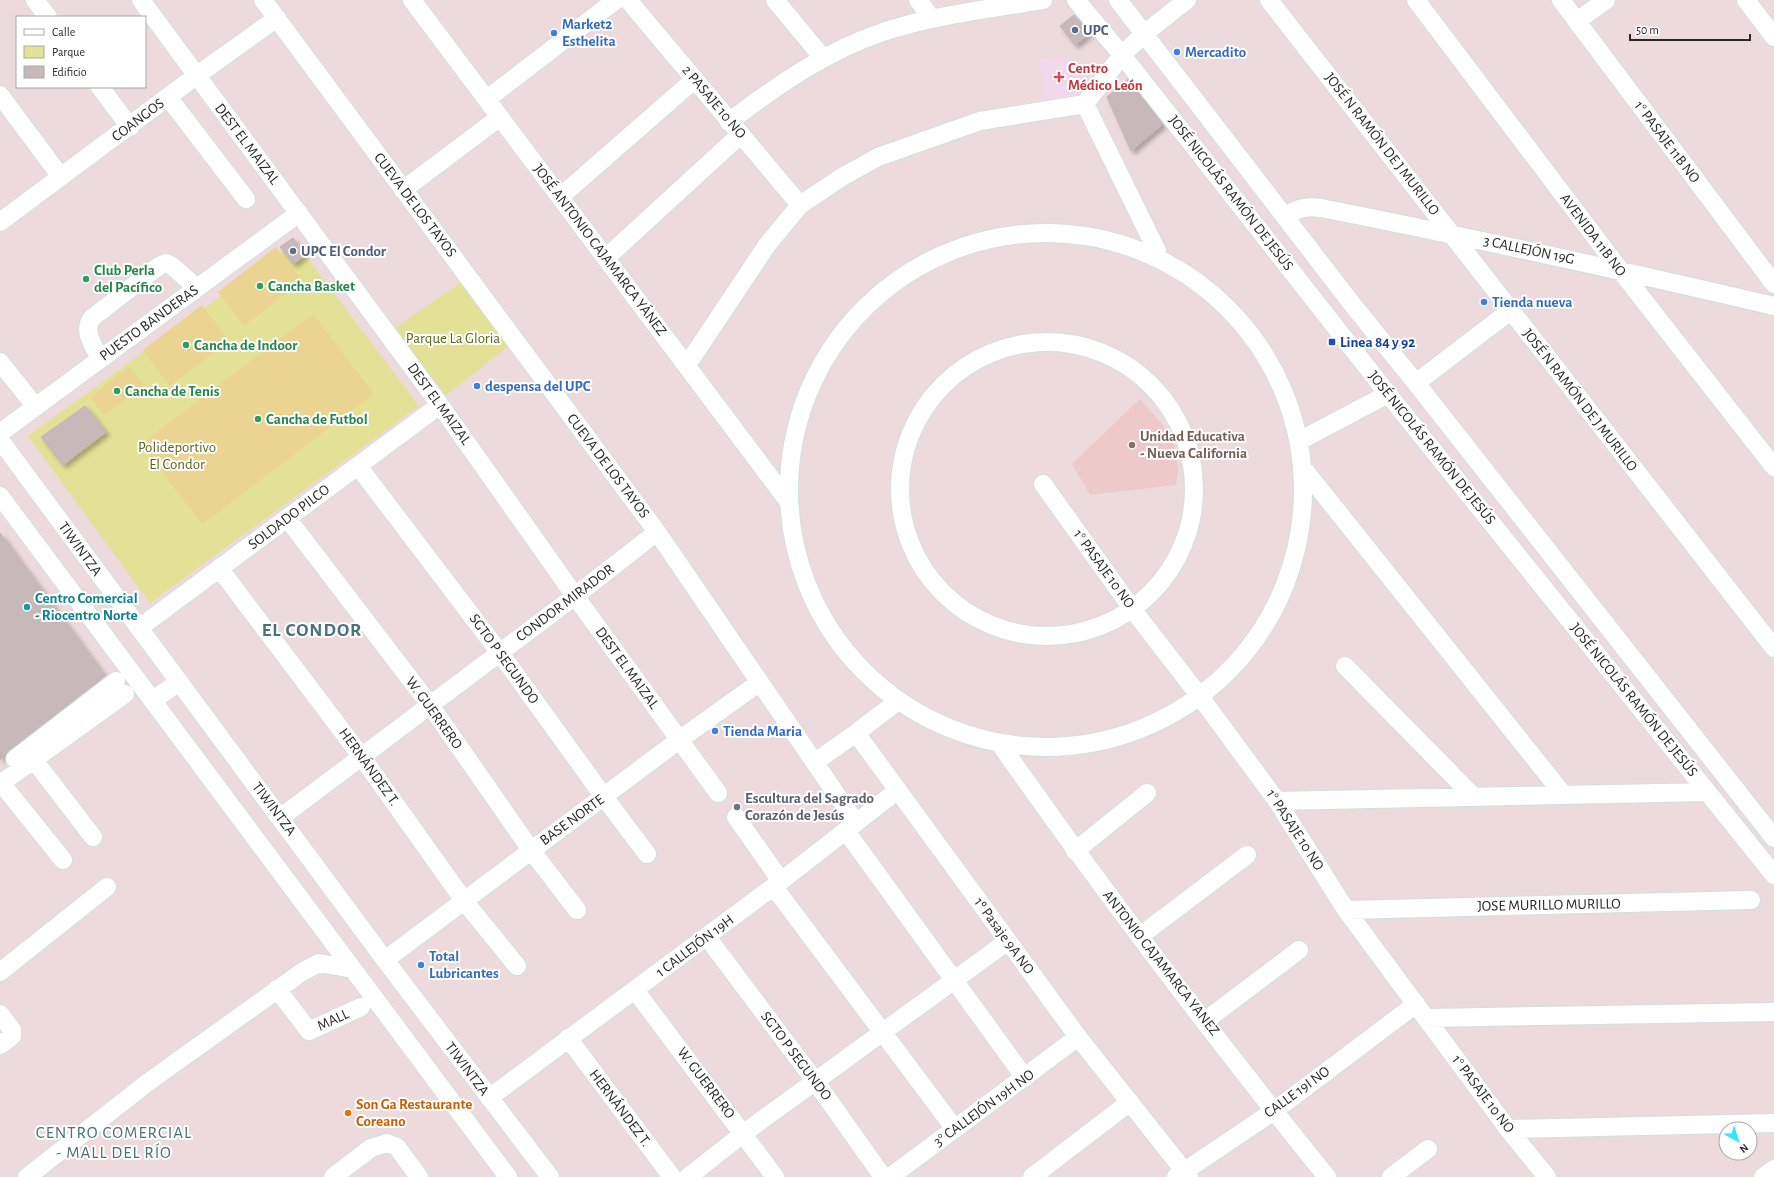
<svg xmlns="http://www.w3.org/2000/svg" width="1774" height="1177" font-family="'Alegreya Sans',sans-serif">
<defs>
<filter id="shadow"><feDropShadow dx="3.5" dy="3.5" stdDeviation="2" flood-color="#0004"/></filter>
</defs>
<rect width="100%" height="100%" fill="#ecdadc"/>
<!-- education -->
<path fill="#eec9ca" d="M1140 399 1166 429 1172 440 1176 451 1178 470 1176 485 1090 495 1072 464Z"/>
<!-- medical -->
<path fill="#f3d7eb" d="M1073 57 1080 95 1078 98 1074 101 1043 99 1039 59Z"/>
<!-- green -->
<path fill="#e3e196" d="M295 242 419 406 150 603 28 436Z
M463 281 510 345 441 399 391 331Z"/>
<!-- pitch -->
<path fill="#ebd391" d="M276 247 302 281 244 326 218 292Z
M202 305 229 341 170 386 143 350Z
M313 314 374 394 202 524 141 444Z
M130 367 144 385 104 415 90 397Z"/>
<!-- building -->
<path fill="#c7b9ba" stroke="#c7b4b5" filter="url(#shadow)" d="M1074 15 1089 34 1075 45 1060 26Z
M1128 79 1163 124 1131 151 1107 97Z
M293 238 305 255 293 264 280 247Z
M85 406 106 432 63 465 41 437Z
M0 533 105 676 9 751 0 760Z"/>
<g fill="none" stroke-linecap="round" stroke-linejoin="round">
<defs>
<path id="minor" d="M35 0 48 17
M141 0 440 405 575 596 718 793
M263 0 657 532 856 823
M412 0 788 501
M628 0 800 205
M775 0 823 58
M918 0 932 19
M1076 0 1122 55 1388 394 1774 875
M1118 0 1352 304 1416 383 1774 838
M1269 0 1774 648
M1416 0 1620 270 1774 467
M1561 0 1774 284
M1746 0 1774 37
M1577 21 1606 0
M100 87 130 127
M0 95 61 177
M168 97 246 199
M487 99 616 0
M1085 104 1157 251
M729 122C776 86 826 51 883 32 934 15 990 9 1043 0
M403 190 500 117
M560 197 695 79
M1285 216C1298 208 1307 206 1321 208 1473 238 1624 271 1774 306
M0 222 196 76 277 18
M789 490a257 257 0 1 1 514 0a257 257 0 1 1-514 0Z
M606 258 741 134
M900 489a147 147 0 1 1 294 0a147 147 0 1 1-294 0Z
M100 359C94 346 82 331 92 318L159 266 166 263 172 266 197 288
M0 362 36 407
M687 365 767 245 800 205 842 177 878 157 980 121 1085 104 1122 55 1145 33 1187 0
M1416 383 1510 311
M0 433 299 213
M0 440 385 960 550 1177
M1299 441 1388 394
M358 466 500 653 604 797 647 854
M1306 472 1563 794
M1043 484 1133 610 1201 698 1277 801 1346 910 1508 1129 1547 1177
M0 496 508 1177
M287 518 430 705 531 850 577 910
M219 568 361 756 465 902 517 966
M139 628 440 405
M1345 666 1474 797
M153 700 179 682
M898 701 856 733 1078 1037 1189 1177
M1000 744C1104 892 1213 1036 1327 1177
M15 759 116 681
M34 760 93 837
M815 762 856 733
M1 783 63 860
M0 784 125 694
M1277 801 1707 792
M736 817 781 881
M280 818 575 596 657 532
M846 831 1025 1078
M1075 851 1147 793
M774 887 955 1129
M1346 910 1751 900
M1140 936 1247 855
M707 937 815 1081 883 1177
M385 960 679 740 760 682
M0 972 107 887
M277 989 309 1031 361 1007
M635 990 775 1177
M0 1014 12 1030V1036L0 1045
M1427 1018 1774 1012
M1205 1021 1299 950
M568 1038 672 1177
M489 1098 781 881 898 790
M1508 1129 1774 1123
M27 1177 147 1083 302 972 319 963 353 969
M333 1177 371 1148 387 1143 397 1147 419 1177
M688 1177 744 1133 1008 941
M890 1177 1078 1037
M1032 1177 1130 1102
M1176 1177 1274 1111 1416 1004
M1391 1177 1428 1149
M1763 1177 1774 1169"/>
</defs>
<!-- minor casing -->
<use href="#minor" stroke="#d0e0e2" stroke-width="20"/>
<!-- minor -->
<use href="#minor" stroke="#fff" stroke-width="18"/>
</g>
<!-- markers -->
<g fill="#5c6f8a" stroke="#fff" stroke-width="1.5">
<circle cx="1075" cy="30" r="4"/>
<circle cx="293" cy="251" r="4"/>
</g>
<g fill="#3f7fe0" stroke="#fff" stroke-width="1.5">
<circle cx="554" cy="33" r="4"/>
<circle cx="1177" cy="52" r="4"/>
<circle cx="1484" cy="302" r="4"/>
<circle cx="477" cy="386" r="4"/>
<circle cx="715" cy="731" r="4"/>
<circle cx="421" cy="965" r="4"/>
</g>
<path fill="#e0444e" stroke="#fff" stroke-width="1.5" d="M1057 71h4v4h4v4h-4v4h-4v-4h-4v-4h4z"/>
<g fill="#2e9e5b" stroke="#fff" stroke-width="1.5">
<circle cx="86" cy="279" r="4"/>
<circle cx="260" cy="286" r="4"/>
<circle cx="186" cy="345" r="4"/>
<circle cx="117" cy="391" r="4"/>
<circle cx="258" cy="419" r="4"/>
</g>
<rect fill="#1a4fb4" stroke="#fff" stroke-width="1.5" x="1328" y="338" width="8" height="8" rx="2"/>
<circle fill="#8d6e63" stroke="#fff" stroke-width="1.5" cx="1132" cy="445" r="4"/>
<circle fill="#0f9aa8" stroke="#fff" stroke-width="1.5" cx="27" cy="607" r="4"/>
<circle fill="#6b7280" stroke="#fff" stroke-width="1.5" cx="737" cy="807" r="4"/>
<circle fill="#e8710a" stroke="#fff" stroke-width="1.5" cx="348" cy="1113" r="4"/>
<g text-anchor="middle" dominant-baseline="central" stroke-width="4" stroke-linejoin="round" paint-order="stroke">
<!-- shop labels -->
<g font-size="15" font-weight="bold" fill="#366cbe" stroke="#fff" text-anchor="start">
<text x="562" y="24">Market2<tspan x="562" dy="17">Esthelita</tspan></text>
<text x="1185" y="52">Mercadito</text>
<text x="1492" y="302">Tienda nueva</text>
<text x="485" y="386">despensa del UPC</text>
<text x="723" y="731">Tienda Maria</text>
<text x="429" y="956">Total<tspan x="429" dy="17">Lubricantes</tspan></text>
</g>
<!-- service labels -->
<g font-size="15" font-weight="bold" fill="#4e5e75" stroke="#fff" text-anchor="start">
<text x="1083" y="30">UPC</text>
<text x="301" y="251">UPC El Condor</text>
</g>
<!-- health labels -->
<g font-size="15" font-weight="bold" fill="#be3a42" stroke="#fff" text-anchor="start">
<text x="1068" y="68">Centro<tspan x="1068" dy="17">Médico León</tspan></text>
</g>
<!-- street labels -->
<g font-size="15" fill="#292929" stroke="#fff">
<text transform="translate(714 102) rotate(50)">2 PASAJE 10 NO</text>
<text transform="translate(138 120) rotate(-37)">COANGOS</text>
<text transform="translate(1667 142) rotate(53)">1° PASAJE 11B NO</text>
<text transform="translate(247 144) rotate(53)">DEST EL MAIZAL</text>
<text transform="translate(1382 144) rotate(52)">JOSÉ N RAMÓN DE J MURILLO</text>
<text transform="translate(1231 193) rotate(52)">JOSÉ NICOLÁS RAMÓN DE JESÚS</text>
<text transform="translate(415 205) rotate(53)">CUEVA DE LOS TAYOS</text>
<text transform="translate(1593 235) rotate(53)">AVENIDA 11B NO</text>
<text transform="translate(600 250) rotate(53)">JOSÉ ANTONIO CAJAMARCA YÁNEZ</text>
<text transform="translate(1529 250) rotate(12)">3 CALLEJÓN 19G</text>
<text transform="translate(149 323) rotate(-36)">PUESTO BANDERAS</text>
<text transform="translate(1580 400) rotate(52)">JOSÉ N RAMÓN DE J MURILLO</text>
<text transform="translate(439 404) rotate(54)">DEST EL MAIZAL</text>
<text transform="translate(1432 448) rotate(51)">JOSÉ NICOLÁS RAMÓN DE JESÚS</text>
<text transform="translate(608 466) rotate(53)">CUEVA DE LOS TAYOS</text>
<text transform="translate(289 517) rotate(-37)">SOLDADO PILCO</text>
<text transform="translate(80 549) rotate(54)">TIWINTZA</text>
<text transform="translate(1104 569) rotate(54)">1° PASAJE 10 NO</text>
<text transform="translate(565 603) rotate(-37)">CONDOR MIRADOR</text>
<text transform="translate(504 659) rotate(54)">SGTO P SEGUNDO</text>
<text transform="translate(627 668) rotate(54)">DEST EL MAIZAL</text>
<text transform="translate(1634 700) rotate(51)">JOSÉ NICOLÁS RAMÓN DE JESÚS</text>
<text transform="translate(434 713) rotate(54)">W. GUERRERO</text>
<text transform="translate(369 767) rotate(54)">HERNÁNDEZ T.</text>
<text transform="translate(274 809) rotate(53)">TIWINTZA</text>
<text transform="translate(572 820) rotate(-36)">BASE NORTE</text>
<text transform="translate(1295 830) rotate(57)">1° PASAJE 10 NO</text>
<text transform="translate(1549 905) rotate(-1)">JOSE MURILLO MURILLO</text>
<text transform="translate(1004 936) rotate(54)">1º Pasaje 9A NO</text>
<text transform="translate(695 946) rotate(-37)">1 CALLEJÓN 19H</text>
<text transform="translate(1161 963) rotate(52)">ANTONIO CAJAMARCA YANEZ</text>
<text transform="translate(333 1020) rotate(-25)">MALL</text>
<text transform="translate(796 1056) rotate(53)">SGTO P SEGUNDO</text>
<text transform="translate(467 1069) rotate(53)">TIWINTZA</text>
<text transform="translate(706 1083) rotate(53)">W. GUERRERO</text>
<text transform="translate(1297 1092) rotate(-36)">CALLE 19I NO</text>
<text transform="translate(1483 1094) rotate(53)">1° PASAJE 10 NO</text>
<text transform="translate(620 1108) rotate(53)">HERNÁNDEZ T.</text>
<text transform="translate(984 1108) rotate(-36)">3° CALLEJÓN 19H NO</text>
</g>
<!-- leisure labels -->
<g font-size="15" font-weight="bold" fill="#27864d" stroke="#fff" text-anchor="start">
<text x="94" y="270">Club Perla<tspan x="94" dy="17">del Pacífico</tspan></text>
<text x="268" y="286">Cancha Basket</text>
<text x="194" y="345">Cancha de Indoor</text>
<text x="125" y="391">Cancha de Tenis</text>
<text x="266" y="419">Cancha de Futbol</text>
</g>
<!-- park labels -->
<g font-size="15" fill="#5e6618" stroke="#fff">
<text x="453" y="338">Parque La Gloria</text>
<text x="177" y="447">Polideportivo<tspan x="177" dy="17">El Condor</tspan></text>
</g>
<!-- transit labels -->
<g font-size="15" font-weight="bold" fill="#164399" stroke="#fff" text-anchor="start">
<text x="1340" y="342">Linea 84 y 92</text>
</g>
<!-- education labels -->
<g font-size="15" font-weight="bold" fill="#785e54" stroke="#fff" text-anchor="start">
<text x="1140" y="436">Unidad Educativa<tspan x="1140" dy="17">- Nueva California</tspan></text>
</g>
<!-- culture labels -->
<g font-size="15" font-weight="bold" fill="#0d838f" stroke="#fff" text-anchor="start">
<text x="35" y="598">Centro Comercial<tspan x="35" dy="17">- Riocentro Norte</tspan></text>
</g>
<!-- worship labels -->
<g font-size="15" font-weight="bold" fill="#5b616d" stroke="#fff" text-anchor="start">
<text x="745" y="798">Escultura del Sagrado<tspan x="745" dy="17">Corazón de Jesús</tspan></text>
</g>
<!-- food labels -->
<g font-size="15" font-weight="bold" fill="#c56008" stroke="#fff" text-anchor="start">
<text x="356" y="1104">Son Ga Restaurante<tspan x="356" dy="17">Coreano</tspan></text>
</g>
<!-- quarter labels -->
<g font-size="17" letter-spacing="1" fill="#49737a" stroke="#fff">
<text x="114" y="1132">CENTRO COMERCIAL<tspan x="114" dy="20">- MALL DEL RÍO</tspan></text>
</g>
<!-- district labels -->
<g font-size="19" font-weight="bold" letter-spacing="1" fill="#49737a" stroke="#fff">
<text x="312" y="630">EL CONDOR</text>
</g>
</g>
<!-- legend -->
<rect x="16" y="16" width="130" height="72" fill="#ffffff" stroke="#a9a9a9"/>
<rect x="24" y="29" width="20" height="6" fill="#ffffff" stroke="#a9a9a9"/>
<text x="52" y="36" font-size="12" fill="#292929">Calle</text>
<rect x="24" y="46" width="20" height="12" fill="#e3e196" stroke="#a9a9a9"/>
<text x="52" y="56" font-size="12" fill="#292929">Parque</text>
<rect x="24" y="66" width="20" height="12" fill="#c7b9ba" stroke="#a9a9a9"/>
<text x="52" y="76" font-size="12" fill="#292929">Edificio</text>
<!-- north arrow -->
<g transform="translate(1738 1141) rotate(141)"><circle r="19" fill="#ffffff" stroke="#a9a9a9"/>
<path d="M0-3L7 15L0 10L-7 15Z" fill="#37e3fc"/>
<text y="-6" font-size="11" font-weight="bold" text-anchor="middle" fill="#292929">N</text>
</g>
<!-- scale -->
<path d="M1630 34v6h120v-6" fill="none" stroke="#292929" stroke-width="2"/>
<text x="1636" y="34" font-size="12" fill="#292929" stroke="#ffffff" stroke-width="3" paint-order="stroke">50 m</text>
</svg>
